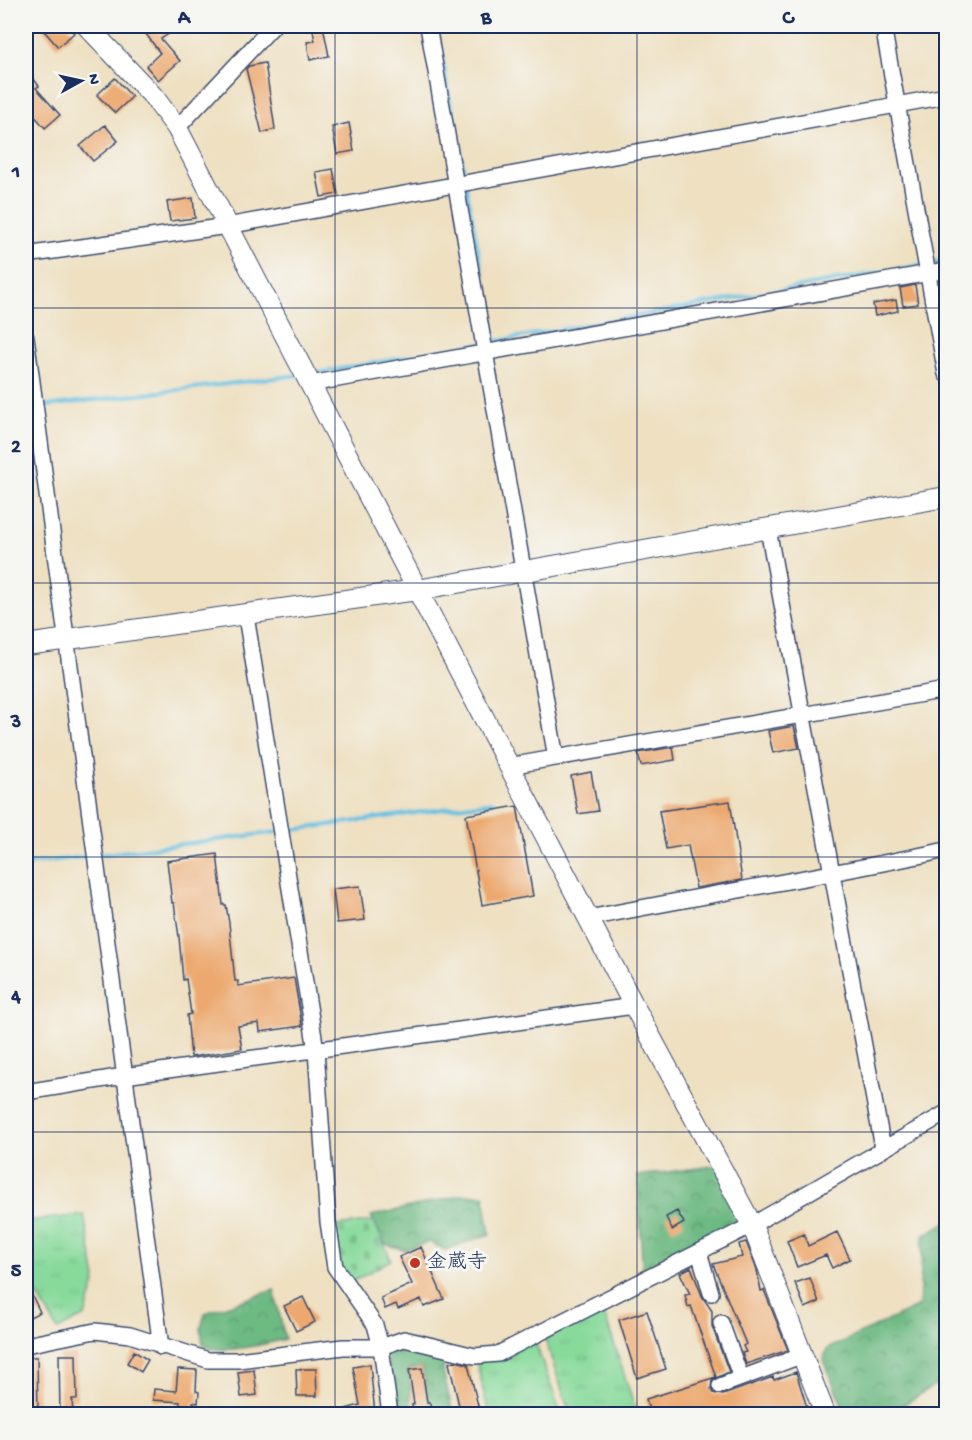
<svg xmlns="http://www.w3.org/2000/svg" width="972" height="1440" font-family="'Gochi Hand','Klee One',sans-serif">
<defs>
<pattern id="grass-tufts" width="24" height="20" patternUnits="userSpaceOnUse" patternTransform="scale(1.5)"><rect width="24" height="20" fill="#88da9b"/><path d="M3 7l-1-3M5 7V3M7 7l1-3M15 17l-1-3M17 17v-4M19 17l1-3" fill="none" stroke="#75bb88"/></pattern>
<pattern id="forest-crowns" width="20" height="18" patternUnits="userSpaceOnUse" patternTransform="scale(1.5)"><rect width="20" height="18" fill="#6eba83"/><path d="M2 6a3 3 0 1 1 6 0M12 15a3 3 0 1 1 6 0" fill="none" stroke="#5a986e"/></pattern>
<pattern id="cemetery-stones" width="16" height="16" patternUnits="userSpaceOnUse" patternTransform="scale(1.5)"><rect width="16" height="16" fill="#88da9b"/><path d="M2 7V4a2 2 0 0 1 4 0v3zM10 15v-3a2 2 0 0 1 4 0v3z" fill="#75bb88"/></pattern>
</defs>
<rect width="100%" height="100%" fill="#f6f6f2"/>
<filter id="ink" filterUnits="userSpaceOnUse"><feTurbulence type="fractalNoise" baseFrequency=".0167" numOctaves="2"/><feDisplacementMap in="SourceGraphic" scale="12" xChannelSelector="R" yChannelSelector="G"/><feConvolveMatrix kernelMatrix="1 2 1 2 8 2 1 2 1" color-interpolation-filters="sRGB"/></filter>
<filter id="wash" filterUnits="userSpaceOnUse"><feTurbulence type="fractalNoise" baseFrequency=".008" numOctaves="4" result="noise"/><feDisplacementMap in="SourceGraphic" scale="24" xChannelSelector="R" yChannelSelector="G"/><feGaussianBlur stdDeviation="1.35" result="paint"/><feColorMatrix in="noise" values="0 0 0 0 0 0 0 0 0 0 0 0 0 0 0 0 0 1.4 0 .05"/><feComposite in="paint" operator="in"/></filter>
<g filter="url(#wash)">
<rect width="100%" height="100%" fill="#eee0c1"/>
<!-- grass -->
<path fill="url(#grass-tufts)" stroke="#52847c" stroke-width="1.5" d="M84 1215 96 1279 85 1316 58 1330 26 1275V1221Z
M602 1307 637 1414H570L545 1339Z
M533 1336 561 1414H489L475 1356Z"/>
<!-- forest -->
<path fill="url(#forest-crowns)" stroke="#447470" stroke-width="1.5" d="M721 1165 752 1225 643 1281 638 1176Z
M463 1195H484L490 1234 445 1250 430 1242 403 1250 385 1244 371 1216Z
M946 1222V1378L889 1414H846L823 1360 827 1349 919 1306 923 1236Z
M274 1290 285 1339C266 1344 219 1356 203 1345L201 1328 205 1313Z
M404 1339 448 1350 443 1371 453 1414H432L422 1368 409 1370 412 1414H396L386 1350Z"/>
<!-- cemetery -->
<path fill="url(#cemetery-stones)" stroke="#52847c" stroke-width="1.5" d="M374 1221 391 1260 350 1283 335 1267 330 1227Z"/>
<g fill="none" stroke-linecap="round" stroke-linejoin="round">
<!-- stream -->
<path stroke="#64c0e2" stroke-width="4" d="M436 26 465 179
M466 186 495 341
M929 263 946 260
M486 343 922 265
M312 374 479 344
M38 407 299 375
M286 831 493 802
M98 855 278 832
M26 864 91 856"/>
</g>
<g id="blocks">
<!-- building -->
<path fill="#eca86e" d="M40 26H68L74 33 58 47Z
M140 26H164L170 33 161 39 180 61 158 80 146 66 160 53Z
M312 26H323L329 56 310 60 307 42 315 41Z
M265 63 275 129 262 133 246 69 249 66Z
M26 68 39 86 36 88 60 115 45 128 26 106Z
M115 78 132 97 115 113 97 95Z
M349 123 354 151 337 154 332 127Z
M105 125 118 141 93 161 80 146Z
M333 169 338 194 321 197 316 172Z
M193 198 195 218 170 221 167 202Z
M915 285 918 304 903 306 900 288Z
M896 300 898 311 875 316 873 304Z
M794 726 799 748 773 753 768 731Z
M673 747 675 760 641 766 638 753Z
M591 772 598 811 578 814 571 776Z
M730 801 742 880 696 888 688 845 666 849 659 811Z
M517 806 533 896 482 905 466 815Z
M217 854 223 905H226L229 923 235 981H238V986L294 978 302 1026 260 1032 259 1023 238 1026 242 1049 191 1057 187 1015 191 1014 186 979 183 980 179 937 174 903H172L167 861Z
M360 886 365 920 337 923 333 889Z
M677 1211 684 1223 672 1230 666 1217Z
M837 1232 850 1259 832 1268 826 1255 797 1267 787 1241 804 1234 808 1246Z
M746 1242 757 1270 761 1291 764 1290 788 1350 746 1364 742 1353 746 1352 743 1346 746 1344 713 1264 742 1257 739 1244Z
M421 1247 444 1299 424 1307 421 1299 398 1309 396 1304 385 1309 381 1298 412 1284 399 1257Z
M691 1267 702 1296 712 1311V1326L729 1372 712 1380 711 1389 713 1393 723 1395 773 1377 774 1380 796 1372 809 1414H650L646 1399 716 1377 691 1306 688 1307 685 1295 690 1294 680 1273Z
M810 1278 819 1302 805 1308 795 1283Z
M26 1283 40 1312 26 1319Z
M303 1297 315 1322 296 1331 284 1306Z
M647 1311 666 1369 637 1378 619 1320Z
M134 1351 148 1360 141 1372 127 1363Z
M59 1355H76L77 1399H72L73 1414H60Z
M26 1357H37L38 1414H26Z
M455 1361 468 1364 480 1414H461L449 1363Z
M370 1364 375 1414H339L338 1411 360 1405 353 1367Z
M422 1368 427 1402H430L431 1414H413L412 1405 414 1404 409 1370Z
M178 1369 197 1370 196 1391 199 1392 198 1403 193 1402 194 1414H180V1402L153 1400 154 1389 176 1391Z
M296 1369H316L317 1396H297Z
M254 1370 257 1395 241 1397 238 1372Z"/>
</g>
</g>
<g filter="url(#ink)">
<use href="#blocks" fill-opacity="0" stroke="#3b4a6d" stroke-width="1.5"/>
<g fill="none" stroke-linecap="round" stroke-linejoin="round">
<defs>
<path id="minor" d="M428 26 556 758
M883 26 946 374
M177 128 273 26
M26 255 227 226 946 96
M26 337 161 1347
M310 384 946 270
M768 529 883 1148
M246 616 316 1050 328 1222 335 1267 375 1325 381 1347 390 1414
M509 766 946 690
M589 918C708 894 828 876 946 850
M26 1092 124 1076 634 1006
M699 1252 711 1293
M721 1323 741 1378
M26 1345 95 1331 130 1335 208 1360H238L343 1347H381L404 1339 475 1356 498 1354 752 1225 946 1113
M720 1386 803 1355"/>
<path id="tertiary" d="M87 26 153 96 177 128 634 1006 752 1225 825 1414
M26 645 417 590 946 497"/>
</defs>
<!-- minor casing -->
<use href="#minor" stroke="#3b4a6d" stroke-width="18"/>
<!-- tertiary casing -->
<use href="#tertiary" stroke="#3b4a6d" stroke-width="22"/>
<!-- minor -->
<use href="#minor" stroke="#fff" stroke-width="15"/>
<!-- tertiary -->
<use href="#tertiary" stroke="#fff" stroke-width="20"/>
</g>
</g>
<!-- grid -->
<path fill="none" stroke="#1b2f5e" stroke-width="1.5" stroke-opacity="0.55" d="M335 26V1414M637 26V1414M26 308H946M26 583H946M26 857H946M26 1132H946"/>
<!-- markers -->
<circle fill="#c8321e" stroke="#f6f6f2" stroke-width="2" cx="415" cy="1263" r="6"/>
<g text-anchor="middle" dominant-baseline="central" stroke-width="6" stroke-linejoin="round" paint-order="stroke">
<!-- poi labels -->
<g font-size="20" fill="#1b2f5e" stroke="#f6f6f2" text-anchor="start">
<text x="427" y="1263">金蔵寺</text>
</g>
</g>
<!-- margin -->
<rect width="972" height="1440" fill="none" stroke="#f6f6f2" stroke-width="66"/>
<!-- north arrow -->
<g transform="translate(81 81) rotate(82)" stroke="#f6f6f2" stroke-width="4.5" paint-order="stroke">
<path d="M0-4.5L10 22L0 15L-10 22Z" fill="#1b2f5e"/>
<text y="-9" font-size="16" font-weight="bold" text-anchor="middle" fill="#1b2f5e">N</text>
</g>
<rect x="33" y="33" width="906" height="1374" fill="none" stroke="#1b2f5e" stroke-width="2"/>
<g font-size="20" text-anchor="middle" font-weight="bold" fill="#1b2f5e">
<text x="184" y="23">A</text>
<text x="486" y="23">B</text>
<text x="788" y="23">C</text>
<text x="16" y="177">1</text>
<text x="16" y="452">2</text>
<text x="16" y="727">3</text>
<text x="16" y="1002">4</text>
<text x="16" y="1276">5</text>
</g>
</svg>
